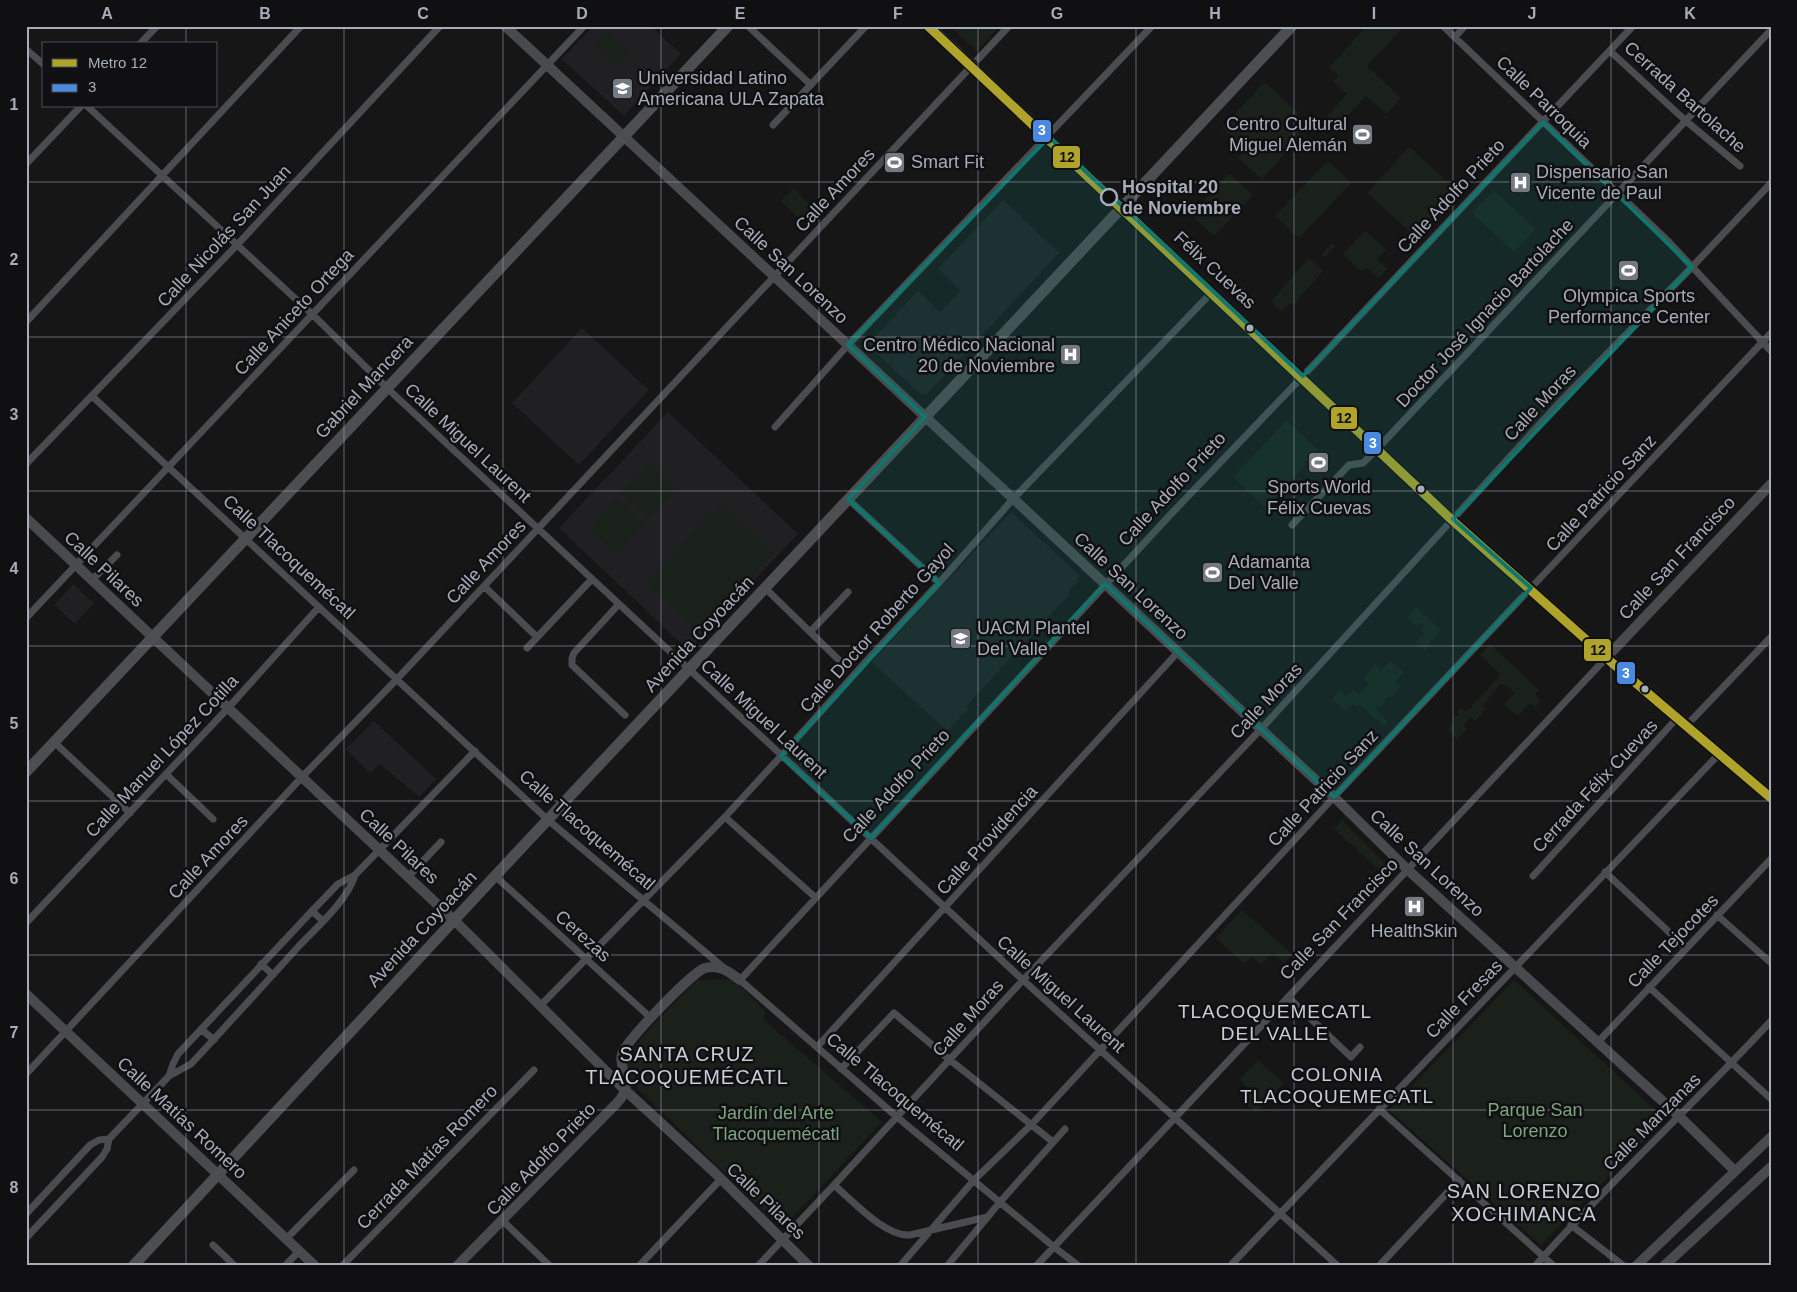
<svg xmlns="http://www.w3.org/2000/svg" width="1797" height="1292" font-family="Arial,sans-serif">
<rect width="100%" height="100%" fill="#161617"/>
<!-- built -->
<path fill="#202023" d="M593 26H651L681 54 624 116 562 59Z
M1003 200 1059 253 927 394H920L871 348V341L918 291 940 312 961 291 938 269Z
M582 328 649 390 579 465 512 403Z
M668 412 798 534 688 650 559 528Z
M1011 512 1080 576 1077 579 1079 580 1068 591 1070 594 966 706 968 709 947 731 872 662Z
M73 584 94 603 75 624 54 605Z
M374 721 436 779 419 797 380 764 370 773 346 749Z"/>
<!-- green -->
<path fill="#1a211b" d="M950 26H1000L977 51Z
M1367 26H1404L1367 66 1401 98 1386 114 1366 96 1336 128 1325 118 1347 94 1333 81 1338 76 1329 67Z
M607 31 630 53 617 66 594 45Z
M1264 82 1299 113 1289 124 1301 135 1262 179 1238 158 1246 150 1222 128Z
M1409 147 1459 192 1417 238 1367 193Z
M1328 161 1351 183 1299 238 1275 216Z
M1229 173 1253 195 1214 236 1191 215Z
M793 188 818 212 806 225 781 201Z
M1494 190 1536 229 1514 252 1472 213Z
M1365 231 1386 250 1377 259 1387 269 1378 278 1367 268 1360 271 1335 246 1325 257 1322 254 1332 243 1343 254Z
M1309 258 1323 271 1293 305 1290 303 1282 312 1271 301Z
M1287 420 1319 451 1265 508 1233 477Z
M649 463 676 489 648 519 621 494Z
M616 498 644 524 615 554 588 529Z
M721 503 774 553 699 633 646 583Z
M1416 607 1441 630 1429 643 1431 644 1425 651 1415 643 1424 633 1421 630 1425 625 1420 622 1417 626 1407 617Z
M1490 644 1539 690 1535 695 1541 701 1535 707 1530 703 1518 716 1504 704 1515 693 1506 685 1505 686 1501 683 1483 705 1486 709 1475 721 1471 717 1463 725 1467 729 1457 739 1448 731 1450 728 1449 726 1454 720 1452 718 1454 716 1456 717 1459 714 1457 712 1461 708 1466 712 1501 675 1480 655Z
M1390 661 1404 672 1396 681 1401 686 1394 693 1395 694 1391 698 1389 696 1381 707 1379 706 1375 709 1388 722 1384 726 1359 704 1357 706 1353 703 1346 712 1332 699 1340 690 1346 696 1353 689 1359 695 1369 684 1363 678 1375 665 1381 671Z
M1342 820 1387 865 1388 871 1385 875 1334 829Z
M1242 910 1292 954 1284 963 1273 952 1261 965 1252 957 1244 964 1216 938Z
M733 979 765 1011 764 1020 882 1122 790 1220 773 1219 763 1210 637 1088 623 1063 651 1027 697 980Z
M1514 980 1665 1119 1541 1245 1389 1110Z
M1258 1060 1283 1083 1256 1113 1243 1100 1251 1091 1240 1079Z"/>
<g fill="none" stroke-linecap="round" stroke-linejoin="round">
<!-- street -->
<path stroke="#4a4c50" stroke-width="7" d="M748 26 811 85
M1443 26 1667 240 1771 351
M1455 37 1465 26
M140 44 157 26
M26 49 44 65
M1610 51 1686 121 1740 166
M87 106 313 315 387 388 1023 980 1338 1266
M773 125 866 26
M26 164 81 106
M26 322 301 26
M93 397 548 820 724 968
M775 427 848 345 1152 26
M26 464 237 245 440 26
M848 499 939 583
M1292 525 1349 465 1363 463 1378 448 1771 30
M92 580 117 555
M484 586 537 637
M765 588 842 663
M619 604 574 653 572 658V665L625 715
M26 618 584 26
M810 632 848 592
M527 648 592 579
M1687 725 1771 637
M54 742 130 813
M166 774 213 819
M725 817 816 898
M1605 872 1686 948
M495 876 651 1018
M1533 876 1678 717
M408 877 441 842
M312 911 323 921
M1717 915 1771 963
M26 923 228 708 319 607
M261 964 273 975
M1649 987 1771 1099
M1288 997 1351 1057 1360 1047
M541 1005 725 817 781 756 869 658 939 583 1013 499 1213 291
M201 1029 214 1040
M1597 1043 1771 859
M817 1047 1178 652
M841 1069 894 1013 950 1060 1053 1142
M26 1074 302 777 397 679 1009 26
M169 1076 173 1064 178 1054 312 911 338 884 355 875 475 751
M1379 1109 1554 1266
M834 1185C853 1201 885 1237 910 1235L987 1217
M26 1214 90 1145 99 1140 109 1139
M503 1221 550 1266
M1571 1225 1624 1266
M26 1238 102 1157 107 1149 109 1139 169 1076 191 1064C227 1025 263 986 298 947 316 928 348 900 355 875
M286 1239 354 1170
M213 1245 235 1266
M285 1266 299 1251
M342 1266 534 1070
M639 1266 721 1179
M758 1266 834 1185 1023 980 1261 729 1559 403 1692 267 1771 183
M900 1266 974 1180 1032 1124 1334 797 1771 333
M947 1266 1000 1202 1065 1129
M1036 1266 1607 657
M1079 1266 1054 1247 897 1117 740 980 1171 514 1303 376 1633 26
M1230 1266 1720 753
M1379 1266 1459 1180
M1535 1266C1610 1181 1694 1104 1771 1021"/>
<!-- secondary -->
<path stroke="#494a4e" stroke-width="10" d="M505 26 1334 797 1408 870 1679 1116 1735 1171
M26 518 454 920 625 1090 713 1171 809 1266
M1607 657 1771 484
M26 994 315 1266
M457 1266 616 1104C621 1099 626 1091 626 1084 626 1073 619 1065 622 1054 627 1040 692 972 705 968 720 964 729 972 740 980
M1636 1266 1771 1137
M1664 1266 1771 1167"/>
<!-- primary -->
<path stroke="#4d4e51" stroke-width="11" d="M931 26 1453 519 1607 657 1771 796
M26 772 728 26
M133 1266 495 876 1292 26"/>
<defs>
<path id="bus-1" d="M931 26 1453 519 1607 657 1771 796"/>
</defs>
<!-- bus-1 casing -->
<use href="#bus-1" stroke="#101013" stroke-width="11"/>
<!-- bus-1 -->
<use href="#bus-1" stroke="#498ae0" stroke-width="8"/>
<defs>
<path id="metro-1" d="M928 26 1453 521 1610 661 1771 798"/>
</defs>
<!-- metro-1 casing -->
<use href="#metro-1" stroke="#101013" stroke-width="12"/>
<!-- metro-1 -->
<use href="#metro-1" stroke="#b0a32a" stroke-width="9"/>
</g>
<!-- marked area -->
<path fill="#0f766e" fill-opacity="0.2" stroke="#0f766e" stroke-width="4" stroke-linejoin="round" d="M1543 122 1692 267 1453 519 1531 588 1334 797 1105 584 871 838 781 756 939 583 848 499 925 417 848 345 1049 137 1303 376Z"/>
<!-- grid -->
<path fill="none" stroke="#a7adb8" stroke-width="1" stroke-opacity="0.55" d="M186 26V44M344 26V1266M503 26V1266M661 26V1266M819 26V1266M978 26V1266M1136 26V1266M1294 26V1266M1453 26V1266M1611 26V1266M186 106V1266M26 182H1771M26 337H1771M26 491H1771M26 646H1771M26 801H1771M26 955H1771M26 1110H1771"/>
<!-- icons -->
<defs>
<symbol id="university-square" viewBox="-11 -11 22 22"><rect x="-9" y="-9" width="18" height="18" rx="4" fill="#747880" stroke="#101013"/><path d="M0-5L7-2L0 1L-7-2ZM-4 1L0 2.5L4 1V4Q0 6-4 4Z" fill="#fff"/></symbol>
<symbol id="stadium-square" viewBox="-11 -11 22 22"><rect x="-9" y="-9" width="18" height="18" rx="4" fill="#747880" stroke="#101013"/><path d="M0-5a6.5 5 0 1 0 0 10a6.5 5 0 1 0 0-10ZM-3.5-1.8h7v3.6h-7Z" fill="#fff"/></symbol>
<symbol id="hospital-square" viewBox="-11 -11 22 22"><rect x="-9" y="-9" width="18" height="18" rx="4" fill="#747880" stroke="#101013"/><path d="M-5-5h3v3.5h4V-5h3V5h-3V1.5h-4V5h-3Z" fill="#fff"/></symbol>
</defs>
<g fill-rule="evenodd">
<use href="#university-square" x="610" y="76" width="25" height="25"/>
<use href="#stadium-square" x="1350" y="122" width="25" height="25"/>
<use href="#stadium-square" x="882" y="150" width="25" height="25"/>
<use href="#hospital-square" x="1508" y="170" width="25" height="25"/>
<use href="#stadium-square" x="1616" y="258" width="25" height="25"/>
<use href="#hospital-square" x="1058" y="342" width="25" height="25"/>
<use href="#stadium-square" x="1306" y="450" width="25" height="25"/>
<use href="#stadium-square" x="1200" y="560" width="25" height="25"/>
<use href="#university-square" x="948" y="626" width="25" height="25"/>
<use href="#hospital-square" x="1402" y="894" width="25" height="25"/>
</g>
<!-- markers -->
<circle fill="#101013" stroke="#a7adb8" stroke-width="2.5" cx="1109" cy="197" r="8"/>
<g fill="#a7adb8" stroke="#101013" stroke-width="2">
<circle cx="1250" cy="328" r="4.5"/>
<circle cx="1421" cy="489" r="4.5"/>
<circle cx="1645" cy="689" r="4.5"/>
</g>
<g text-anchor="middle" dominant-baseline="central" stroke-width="5" stroke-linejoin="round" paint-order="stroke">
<!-- poi labels -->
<g font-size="18" fill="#a7adb8" stroke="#101013" text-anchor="start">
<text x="638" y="78">Universidad Latino<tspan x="638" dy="21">Americana ULA Zapata</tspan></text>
<text x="1347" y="124" text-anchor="end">Centro Cultural<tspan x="1347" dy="21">Miguel Alemán</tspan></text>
<text x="911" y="162">Smart Fit</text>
<text x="1536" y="172">Dispensario San<tspan x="1536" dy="21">Vicente de Paul</tspan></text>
<text x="1629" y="296" text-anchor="middle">Olympica Sports<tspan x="1629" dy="21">Performance Center</tspan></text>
<text x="1055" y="345" text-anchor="end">Centro Médico Nacional<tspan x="1055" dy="21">20 de Noviembre</tspan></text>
<text x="1319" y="487" text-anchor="middle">Sports World<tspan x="1319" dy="21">Félix Cuevas</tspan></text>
<text x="1228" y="562">Adamanta<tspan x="1228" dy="21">Del Valle</tspan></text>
<text x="977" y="628">UACM Plantel<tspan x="977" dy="21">Del Valle</tspan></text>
<text x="1414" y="931" text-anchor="middle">HealthSkin</text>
</g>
<!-- street labels -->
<g font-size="18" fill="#a7adb8" stroke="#101013">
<text transform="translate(1685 97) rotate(42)">Cerrada Bartolache</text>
<text transform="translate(1544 102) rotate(44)">Calle Parroquia</text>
<text transform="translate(835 190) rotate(-47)">Calle Amores</text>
<text transform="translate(1451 196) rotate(-47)">Calle Adolfo Prieto</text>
<text transform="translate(224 236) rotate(-47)">Calle Nicolás San Juan</text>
<text transform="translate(791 270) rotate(43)">Calle San Lorenzo</text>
<text transform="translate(1215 270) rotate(43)">Félix Cuevas</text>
<text transform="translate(294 312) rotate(-47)">Calle Aniceto Ortega</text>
<text transform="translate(1485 313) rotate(-47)">Doctor José Ignacio Bartolache</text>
<text transform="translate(364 387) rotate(-47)">Gabriel Mancera</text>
<text transform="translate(1540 403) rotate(-47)">Calle Moras</text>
<text transform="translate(468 443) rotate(43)">Calle Miguel Laurent</text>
<text transform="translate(1172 489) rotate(-47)">Calle Adolfo Prieto</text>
<text transform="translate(1601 493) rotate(-47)">Calle Patricio Sanz</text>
<text transform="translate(289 557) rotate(43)">Calle Tlacoquemécatl</text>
<text transform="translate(1677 558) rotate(-47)">Calle San Francisco</text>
<text transform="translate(486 562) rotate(-47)">Calle Amores</text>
<text transform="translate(104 569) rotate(43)">Calle Pilares</text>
<text transform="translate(1131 586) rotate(43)">Calle San Lorenzo</text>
<text transform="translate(877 628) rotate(-48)">Calle Doctor Roberto Gayol</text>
<text transform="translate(699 634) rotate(-47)">Avenida Coyoacán</text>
<text transform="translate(1266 701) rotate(-47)">Calle Moras</text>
<text transform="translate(764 719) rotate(43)">Calle Miguel Laurent</text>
<text transform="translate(162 756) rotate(-47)">Calle Manuel López Cotilla</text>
<text transform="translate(896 786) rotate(-47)">Calle Adolfo Prieto</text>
<text transform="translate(1595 786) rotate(-47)">Cerrada Félix Cuevas</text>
<text transform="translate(1323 788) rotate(-47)">Calle Patricio Sanz</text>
<text transform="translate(587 830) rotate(41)">Calle Tlacoquemécatl</text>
<text transform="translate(987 840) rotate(-48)">Calle Providencia</text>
<text transform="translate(399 846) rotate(43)">Calle Pilares</text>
<text transform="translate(208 857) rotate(-47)">Calle Amores</text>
<text transform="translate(1427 863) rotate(43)">Calle San Lorenzo</text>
<text transform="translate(1339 919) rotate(-46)">Calle San Francisco</text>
<text transform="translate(422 929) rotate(-47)">Avenida Coyoacán</text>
<text transform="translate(583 936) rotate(42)">Cerezas</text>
<text transform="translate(1673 941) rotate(-46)">Calle Tejocotes</text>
<text transform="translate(1061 994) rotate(42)">Calle Miguel Laurent</text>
<text transform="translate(1464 999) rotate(-46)">Calle Fresas</text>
<text transform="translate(968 1018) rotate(-48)">Calle Moras</text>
<text transform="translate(895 1092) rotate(40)">Calle Tlacoquemécatl</text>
<text transform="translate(182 1118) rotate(43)">Calle Matías Romero</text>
<text transform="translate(1652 1122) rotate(-45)">Calle Manzanas</text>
<text transform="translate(427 1157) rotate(-46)">Cerrada Matías Romero</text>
<text transform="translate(541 1159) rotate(-46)">Calle Adolfo Prieto</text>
<text transform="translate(766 1201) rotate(44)">Calle Pilares</text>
</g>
<!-- stop labels -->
<g font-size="18" font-weight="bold" fill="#a7adb8" stroke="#101013" text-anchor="start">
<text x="1122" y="187">Hospital 20<tspan x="1122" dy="21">de Noviembre</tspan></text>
</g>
<!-- park labels -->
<g font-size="18" fill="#7da47e" stroke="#101013">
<text x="1535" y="1110">Parque San<tspan x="1535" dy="21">Lorenzo</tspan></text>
<text x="776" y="1113">Jardín del Arte<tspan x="776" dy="21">Tlacoquemécatl</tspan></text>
</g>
<!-- neighbourhood labels -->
<g font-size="19" letter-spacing="1" fill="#c8ccd4" stroke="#101013">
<text x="1275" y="1011">TLACOQUEMECATL<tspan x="1275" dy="22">DEL VALLE</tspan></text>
<text x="1337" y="1074">COLONIA<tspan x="1337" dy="22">TLACOQUEMECATL</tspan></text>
</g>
<!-- quarter labels -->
<g font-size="20" letter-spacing="1" fill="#c8ccd4" stroke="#101013">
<text x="687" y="1054">SANTA CRUZ<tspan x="687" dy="23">TLACOQUEMÉCATL</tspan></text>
<text x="1524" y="1191">SAN LORENZO<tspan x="1524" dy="23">XOCHIMANCA</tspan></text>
</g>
</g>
<g stroke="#101013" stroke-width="2">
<rect x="1032" y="119" width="20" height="24" rx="5" fill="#498ae0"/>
<rect x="1052" y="145" width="29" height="24" rx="5" fill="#b0a32a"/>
<rect x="1330" y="406" width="28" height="24" rx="5" fill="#b0a32a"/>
<rect x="1363" y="431" width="19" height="24" rx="5" fill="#498ae0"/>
<rect x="1583" y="638" width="29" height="24" rx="5" fill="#b0a32a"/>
<rect x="1616" y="661" width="20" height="24" rx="5" fill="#498ae0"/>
</g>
<g font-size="14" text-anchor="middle" font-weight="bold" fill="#fff">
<text x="1042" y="135">3</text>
<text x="1373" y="448">3</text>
<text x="1626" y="678">3</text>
</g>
<g font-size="14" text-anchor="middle" font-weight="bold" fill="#111">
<text x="1067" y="162">12</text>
<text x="1344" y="423">12</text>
<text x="1598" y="655">12</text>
</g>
<!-- border -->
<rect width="1797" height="1292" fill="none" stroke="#101013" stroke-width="55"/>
<!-- legend -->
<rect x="42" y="42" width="175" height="65" fill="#101013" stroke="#4c4f55"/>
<rect x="52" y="59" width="25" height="8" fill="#b0a32a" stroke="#4c4f55"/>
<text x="88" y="68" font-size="15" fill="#a7adb8">Metro 12</text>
<rect x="52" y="84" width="25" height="8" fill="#498ae0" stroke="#4c4f55"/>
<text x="88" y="92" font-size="15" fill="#a7adb8">3</text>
<rect x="28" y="28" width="1742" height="1236" fill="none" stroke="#a7adb8" stroke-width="2"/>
<g font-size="16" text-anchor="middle" font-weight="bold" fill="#a7adb8">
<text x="107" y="19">A</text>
<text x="265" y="19">B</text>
<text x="423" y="19">C</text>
<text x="582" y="19">D</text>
<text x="740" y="19">E</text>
<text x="898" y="19">F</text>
<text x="1057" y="19">G</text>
<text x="1215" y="19">H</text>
<text x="1374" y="19">I</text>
<text x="1532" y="19">J</text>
<text x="1690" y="19">K</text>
<text x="14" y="110">1</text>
<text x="14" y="265">2</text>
<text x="14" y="420">3</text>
<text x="14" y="574">4</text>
<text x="14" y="729">5</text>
<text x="14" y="884">6</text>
<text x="14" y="1038">7</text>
<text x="14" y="1193">8</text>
</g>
</svg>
